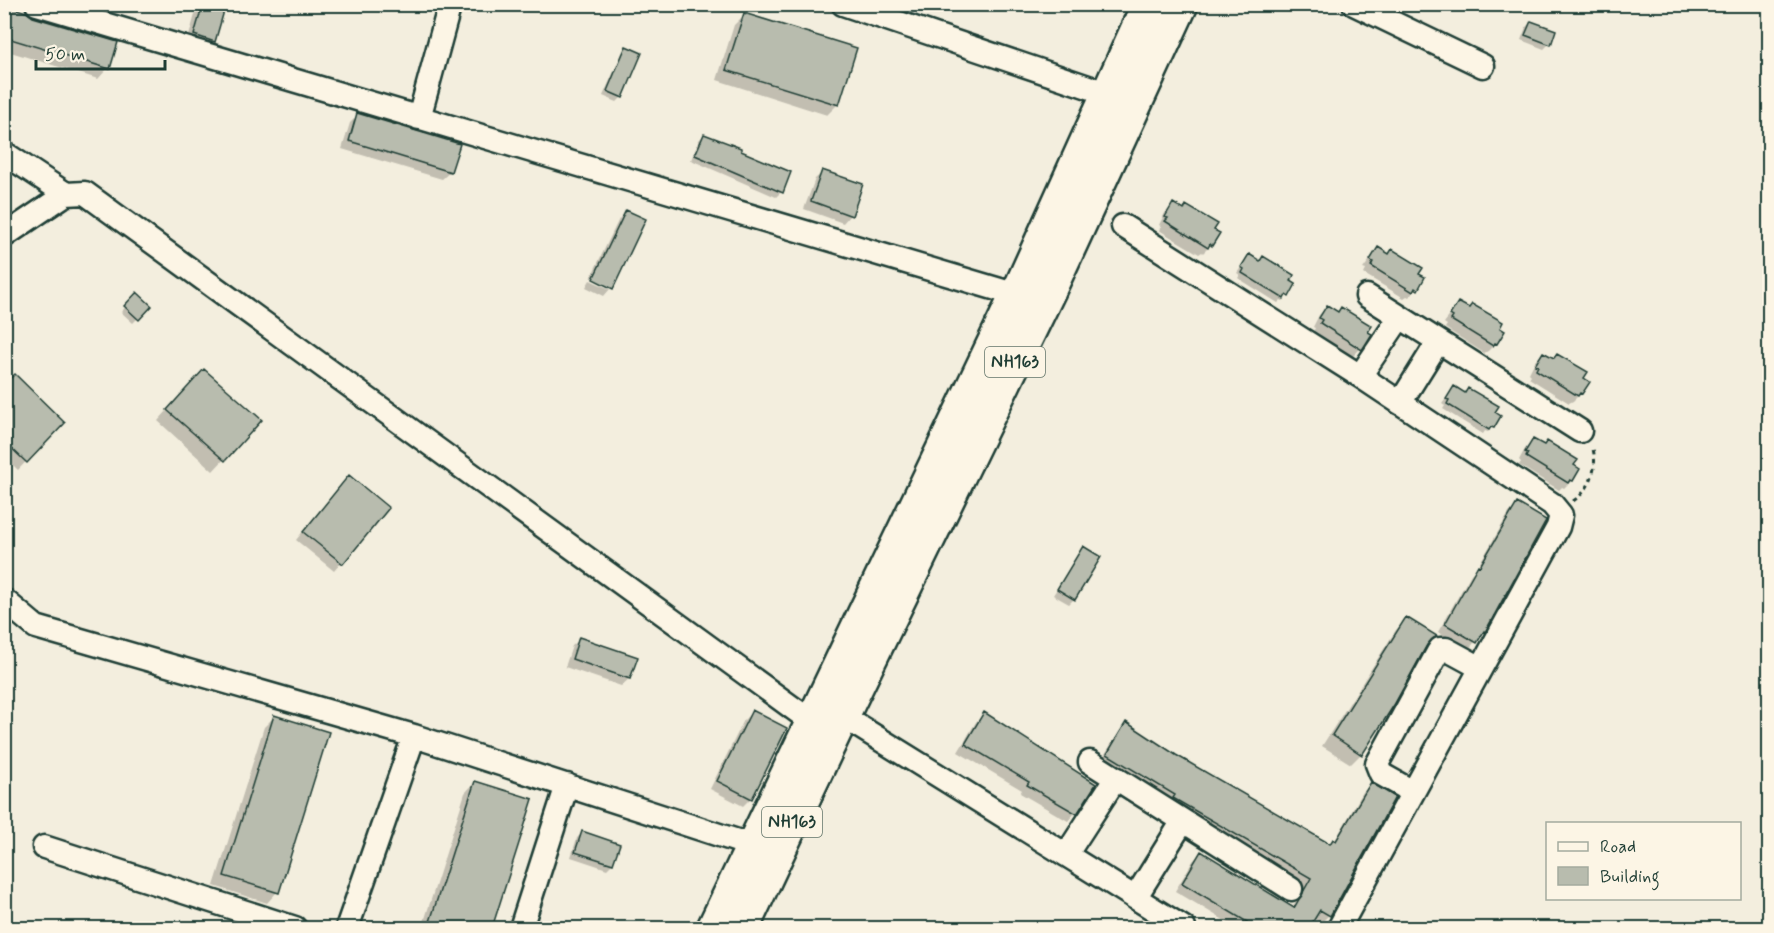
<svg xmlns="http://www.w3.org/2000/svg" width="1774" height="933" font-family="Mynerve,sans-serif">
<rect width="100%" height="100%" fill="#f3eede"/>
<filter id="ink" filterUnits="userSpaceOnUse"><feTurbulence type="fractalNoise" baseFrequency=".0167" numOctaves="2"/><feDisplacementMap in="SourceGraphic" scale="12" xChannelSelector="R" yChannelSelector="G"/><feConvolveMatrix kernelMatrix="1 2 1 2 8 2 1 2 1" color-interpolation-filters="sRGB"/></filter>
<g filter="url(#ink)">
<!-- shadow -->
<path fill="#0003" d="M198 4H225L214 41 206 49 187 43Z
M4 7 108 68 98 79 4 50Z
M744 15 838 104 827 115 717 80 734 25Z
M1531 22 1549 44 1544 49 1521 40 1526 27Z
M627 48 622 97 617 102 603 96 622 53Z
M358 115 458 145 450 172 442 179 342 149 350 123Z
M704 135 739 151 781 192 776 197 691 160 699 140Z
M823 172 850 215 843 223 804 209 815 179Z
M1173 205 1183 211 1187 207 1212 230 1211 245 1203 253 1202 252 1199 254 1159 230 1161 226 1159 225 1165 213Z
M626 211 612 288 611 289V286L591 277 619 219Z
M1378 249 1423 277 1417 289 1409 297 1407 296 1404 298 1364 274 1366 270 1363 269Z
M1249 256 1294 285 1283 301 1281 300 1278 303 1238 278 1240 275 1237 273Z
M590 280 610 289 604 296 586 287Z
M137 295 150 306 133 323 121 312Z
M1459 304 1496 343 1488 351 1484 353 1445 328 1447 325 1444 323Z
M1327 307 1337 313 1341 309 1360 349 1353 356 1313 332 1315 328 1313 327 1319 315Z
M1543 353 1582 379 1581 393 1573 401 1569 403 1529 378 1531 375 1529 373 1535 361Z
M194 381 260 421 213 471 158 421Z
M4 386 63 423 18 470 4 456Z
M1454 388 1464 394 1468 390 1499 416 1488 432 1485 431 1483 434 1443 409 1445 406 1442 404Z
M1533 441 1578 469 1571 481 1564 488 1562 487 1559 490 1519 465 1521 462 1519 460 1525 449Z
M341 485 387 508 334 571 296 540Z
M1517 505 1544 521 1484 631 1468 650 1438 632 1471 574 1477 568 1509 513Z
M1083 548 1074 599 1069 604 1053 595Z
M1406 619 1361 754 1351 764 1322 746 1396 630Z
M580 639 636 658 629 679 621 686 565 667 572 646Z
M752 712 751 798 743 806 710 789 744 720Z
M984 714 1075 813 1068 821 1020 793 1022 790 958 752 976 722Z
M274 717 277 892 267 903 214 886 264 727Z
M1126 724 1175 756 1329 846 1334 842 1363 792 1371 784 1329 915 1321 923 1313 918 1307 928H1237L1175 891 1193 861 1201 853 1292 908 1304 886 1166 806 1100 762 1119 732Z
M475 782 531 800 490 928H422L465 793Z
M582 833 612 864 607 869 571 857 577 838Z"/>
<!-- building -->
<path fill="#b8bcae" stroke="#1f3d34" stroke-width="1.5" d="M203 4H226L215 42 194 35Z
M4 5 26 12 33 17 118 42 110 69 4 37Z
M744 13 857 48 839 105 726 70Z
M1531 21 1556 30 1551 45 1525 35Z
M626 46 642 53 623 98 607 91Z
M357 113 460 144 451 172 349 141Z
M704 134 741 148V151L791 172 783 193 695 155Z
M822 170 863 184 852 216 811 201Z
M1173 203 1184 210 1186 205 1218 224 1214 230 1220 233 1212 246 1210 244 1208 248 1165 221 1168 218 1165 217Z
M626 210 646 219 613 289 593 279Z
M1378 247 1389 254 1392 249 1423 268 1419 274 1425 277 1418 290 1415 288 1413 292 1371 266 1373 262 1370 260Z
M1249 254 1260 261 1263 256 1294 275 1291 281 1296 284 1289 297 1286 295 1284 299 1242 273 1244 269 1241 267Z
M137 292 152 306 139 320 124 306Z
M1458 302 1469 308 1472 304 1503 322 1500 328 1505 331 1497 344 1495 343 1493 346 1451 320 1453 317 1450 315Z
M1327 305 1338 312 1341 307 1372 326 1368 332 1372 334 1362 350 1320 323 1322 320 1319 318Z
M1543 352 1554 358 1557 354 1588 372 1584 378 1590 382 1582 394 1580 393 1578 396 1536 370 1538 366 1535 365Z
M204 369 262 420 225 461 167 410Z
M15 374 65 423 27 463 4 441V384Z
M1454 386 1465 393 1468 388 1499 406 1495 412 1501 416 1494 428 1491 427 1489 430 1447 404 1449 400 1446 399Z
M1533 439 1544 445 1547 441 1578 460 1574 465 1580 469 1573 481 1570 480 1568 483 1526 457 1528 453 1525 452Z
M349 475 389 508 343 564 303 532Z
M1517 503 1546 520 1545 522 1485 632 1484 631 1477 643 1445 624 1478 565 1480 566Z
M1083 546 1101 557 1075 600 1057 589Z
M1406 617 1437 636 1427 645 1394 705 1362 755 1332 735Z
M579 637 638 657 630 679 572 659Z
M752 710 787 728 752 799 717 781Z
M984 712 1096 784 1077 814 1027 785 1029 782 965 744Z
M274 715 329 732 279 893 224 876Z
M1126 722 1176 755 1330 844 1333 839 1336 841 1371 782 1395 797 1330 916 1320 910 1309 928H1257L1182 883 1201 851 1294 908 1311 878 1173 798 1175 795 1107 754Z
M475 781 533 799 492 928H428Z
M582 831 620 844 613 864 575 852Z"/>
<g fill="none" stroke-linecap="round" stroke-linejoin="round">
<defs>
<path id="minor" d="M37 4 1017 295
M843 4 1109 94
M1354 4 1483 66
M419 118 450 4
M4 153 66 194
M1123 226 1360 376 1552 504 1561 515 1558 527 1339 928
M4 236 66 194 85 193 823 730
M1367 296 1580 431
M1360 376 1400 317
M1400 403 1438 342
M4 600 36 627 414 736 753 846
M831 709 1184 928
M1090 762 1291 889
M1413 792 1381 774 1377 764 1438 652 1440 649H1446L1481 668
M44 847 295 928
M1066 855 1116 778
M1135 898 1183 821
M347 928 414 736
M521 928 567 785"/>
<path id="highway" d="M714 928 1022 285 1149 4
M742 928 842 716 1049 290 1181 4"/>
</defs>
<!-- minor casing -->
<use href="#minor" stroke="#1f3d34" stroke-width="27"/>
<!-- highway casing -->
<use href="#highway" stroke="#1f3d34" stroke-width="38"/>
<!-- path -->
<path stroke="#1f3d34" stroke-width="3" stroke-dasharray="4.5 4.5" stroke-linecap="butt" d="M1573 501C1591 490 1599 466 1592 446"/>
<!-- minor -->
<use href="#minor" stroke="#fcf5e5" stroke-width="22"/>
<!-- highway -->
<use href="#highway" stroke="#fcf5e5" stroke-width="33"/>
</g>
</g>
<g text-anchor="middle" dominant-baseline="central" stroke-width="4.5" stroke-linejoin="round" paint-order="stroke">
<!-- shield labels -->
<g fill="#fcf5e5" stroke="#617469" stroke-width="1.5">
<rect x="985" y="347" width="60" height="30" rx="4.5"/>
<rect x="762" y="807" width="60" height="30" rx="4.5"/>
</g>
<g font-size="18" font-weight="bold" fill="#1f3d34">
<text x="1015" y="362">NH163</text>
<text x="792" y="822">NH163</text>
</g>
</g>
<!-- margin -->
<rect width="1774" height="933" fill="none" stroke="#fcf5e5" stroke-width="24"/>
<rect x="12" y="12" width="1750" height="909" fill="none" stroke="#1f3d34" stroke-width="2" filter="url(#ink)"/>
<!-- legend -->
<rect x="1546" y="822" width="195" height="78" fill="#fcf5e5" stroke="#a4ab9e" stroke-width="1.5"/>
<rect x="1558" y="842" width="30" height="9" fill="#fcf5e5" stroke="#a4ab9e" stroke-width="1.5"/>
<text x="1600" y="852" font-size="18" fill="#1f3d34">Road</text>
<rect x="1558" y="867" width="30" height="18" fill="#b8bcae" stroke="#a4ab9e" stroke-width="1.5"/>
<text x="1600" y="882" font-size="18" fill="#1f3d34">Building</text>
<!-- scale -->
<path d="M36 60v9h129v-9" fill="none" stroke="#1f3d34" stroke-width="3"/>
<text x="45" y="60" font-size="18" fill="#1f3d34" stroke="#fcf5e5" stroke-width="4.5" paint-order="stroke">50 m</text>
</svg>
